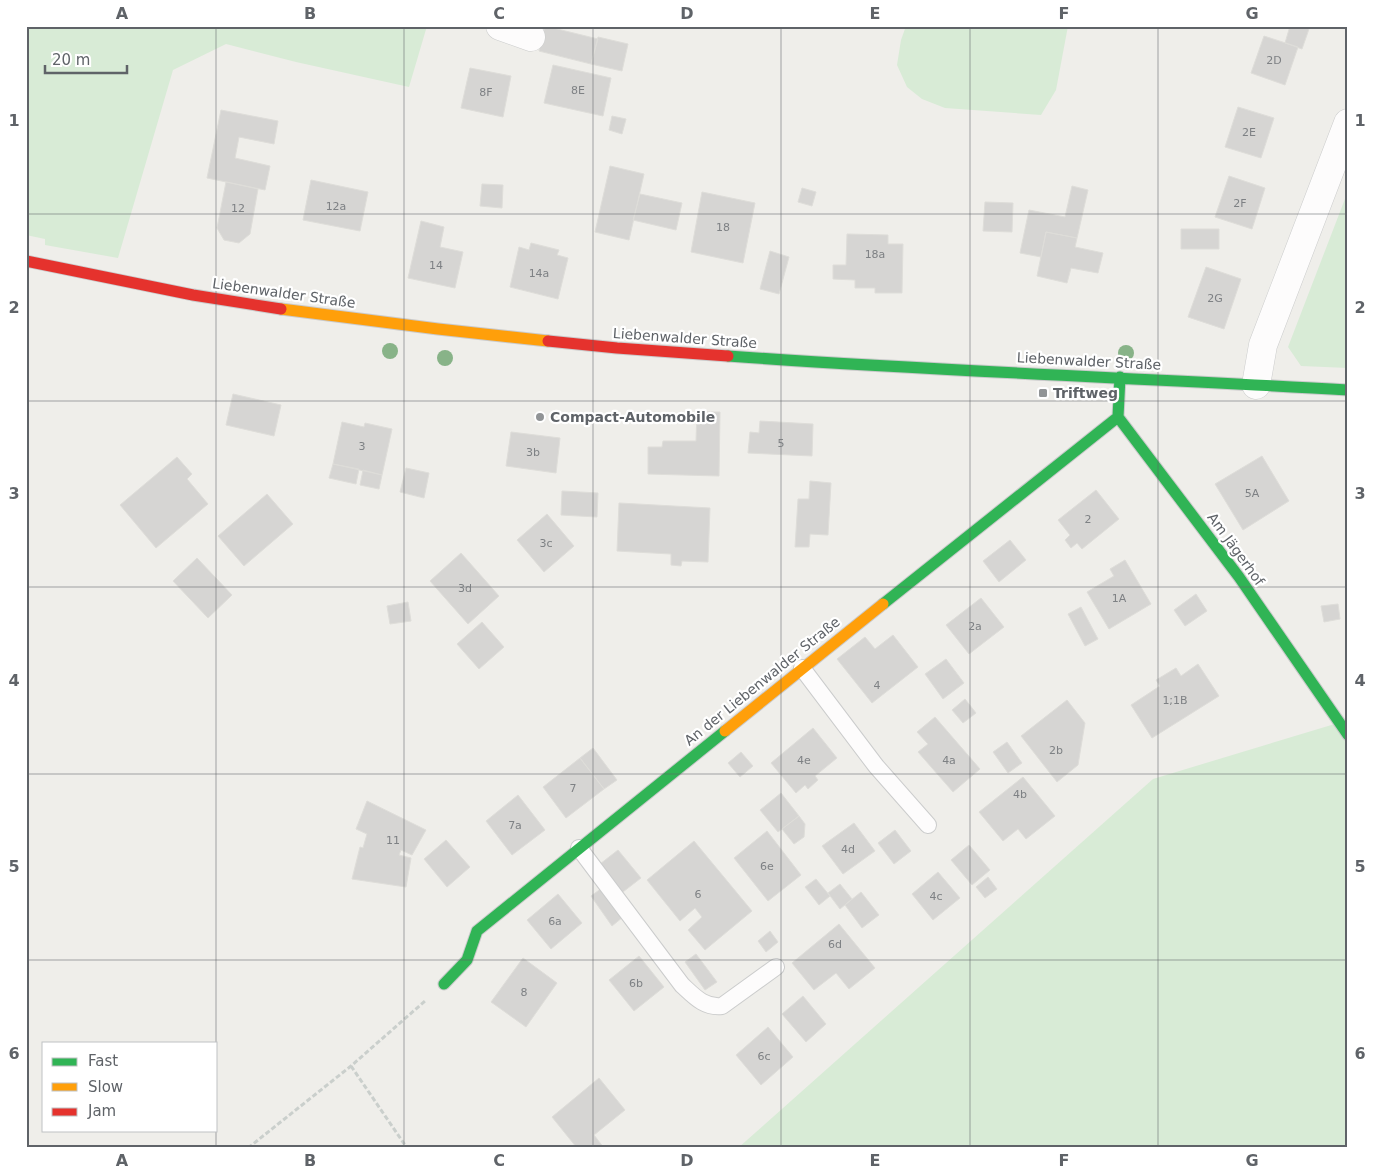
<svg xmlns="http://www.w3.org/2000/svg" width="1374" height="1174" font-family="'DejaVu Sans',sans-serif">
<rect width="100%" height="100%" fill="#efeeea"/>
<!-- green -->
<path fill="#d8ebd6" d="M26 26H427L409 87 296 62 226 44 173 70 118 258 45 245V239L26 235Z
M906 26H1068L1056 90 1041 115 945 108 922 99 907 87 897 65 901 40Z
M1348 191V368L1301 366 1288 347Z
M1348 720V1148H738L1153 779Z"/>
<!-- building -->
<path fill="#d6d5d3" stroke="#deddd9" d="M545 26 598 39 591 64 539 51Z
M1290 26H1310L1302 49 1285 43Z
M1264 36 1298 47 1285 85 1251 73Z
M598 37 628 44 622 71 591 64Z
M553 65 611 78 603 116 544 103Z
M470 68 511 76 503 117 461 108Z
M1238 107 1274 118 1261 158 1225 147Z
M221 110 278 121 274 144 239 137 235 158 270 166 265 190 207 178Z
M612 116 626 119 622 134 609 130Z
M610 166 644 174 629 240 595 232Z
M1229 176 1265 188 1252 229 1215 217Z
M311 180 368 192 360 231 303 220Z
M226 182 258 189 250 234 239 243 224 240 217 228Z
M482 184 503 185 502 208 480 206Z
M1072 186 1088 190 1077 238 1046 232 1041 257 1020 253 1029 210 1065 217Z
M802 188 816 192 812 206 798 202Z
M702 192 755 203 743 263 691 252Z
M640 194 682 203 676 230 633 220Z
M985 202 1013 203 1012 232 983 231Z
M421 221 444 227 440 247 463 252 455 288 408 278Z
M1181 229H1219V249H1181Z
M1046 232 1077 238 1075 247 1103 253 1098 273 1071 268 1067 283 1037 276Z
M847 234 888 235V244H903L902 293H875V288H855V280L833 279V265H846Z
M531 243 559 250 557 255 568 258 558 299 510 287 519 247 529 250Z
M770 251 789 257 779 294 760 289Z
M1206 267 1241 279 1224 329 1188 317Z
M233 394 281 405 274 436 226 425Z
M697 412H720L719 476 648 474V447H662L663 441H696Z
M760 421 813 424 812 456 748 453 750 432 759 433Z
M342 422 364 427 365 423 392 429 382 475 333 464Z
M511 432 560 438 556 473 506 466Z
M1262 456 1289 501 1243 530 1215 484Z
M177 457 192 474 187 479 208 504 156 548 120 505Z
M333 464 359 469 356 484 329 478Z
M406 468 429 473 424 498 400 492Z
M363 470 382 475 379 489 360 485Z
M810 481 831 483 828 535 810 534 809 547H795L798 499H809Z
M1096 490 1119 519 1082 549 1077 543 1071 548 1065 540 1070 535 1058 520Z
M562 491 598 493 597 517 561 515Z
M267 494 293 524 244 566 218 536Z
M619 503 710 508 708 562 682 561 681 566 671 565V554L617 551Z
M547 514 574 546 544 572 517 540Z
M1010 540 1026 560 999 582 983 561Z
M461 553 499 596 468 624 430 581Z
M197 558 232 595 208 618 173 581Z
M1125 560 1151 604 1109 629 1087 592 1114 576 1110 569Z
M1196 594 1207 611 1185 626 1174 610Z
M981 598 1004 627 969 654 946 625Z
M408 602 411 621 390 624 387 606Z
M1338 604 1340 619 1324 622 1321 606Z
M1081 607 1098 639 1085 646 1068 614Z
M482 622 504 647 479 669 457 644Z
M893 635 918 667 872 703 837 659 865 637 875 649Z
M946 659 964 683 943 699 925 674Z
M1198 664 1219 696 1152 738 1131 705 1160 686 1156 680 1176 668 1181 676Z
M965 699 976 713 963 723 952 710Z
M1067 700 1085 723 1078 765 1057 782 1021 736Z
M935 717 980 769 953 792 918 752 928 744 917 732Z
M813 728 837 758 815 776 818 780 808 789 805 785 796 793 771 763Z
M1007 742 1022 763 1008 773 993 752Z
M593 748 617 780 604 789 580 758Z
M741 752 753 766 740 777 728 763Z
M580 758 604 789 566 818 543 787Z
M1023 777 1055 816 1026 839 1018 829 1003 841 979 812Z
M781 793 799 816 778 832 760 810Z
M518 795 545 830 512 855 486 821Z
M367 801 426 830 412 855 401 850 399 855 411 858 406 887 352 879 360 847 363 848 367 834 356 829Z
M799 816 805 824 804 837 794 844 782 829Z
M854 823 875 851 843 874 822 846Z
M895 830 911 851 894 864 878 843Z
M767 831 801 875 768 901 734 858Z
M446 840 470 867 447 887 424 859Z
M694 841 752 911 705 950 688 930 702 917 695 908 680 921 647 880Z
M969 845 990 870 972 885 951 860Z
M618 850 641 878 619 895 600 864Z
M938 872 960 898 933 920 912 894Z
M988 877 997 889 985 898 976 887Z
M816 879 830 896 819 905 805 887Z
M840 884 852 899 840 909 828 893Z
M602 888 623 917 612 926 591 896Z
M861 892 879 915 862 928 845 905Z
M558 894 582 923 551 949 527 920Z
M839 924 875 968 849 989 836 973 814 990 792 963Z
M770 931 778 942 766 952 758 941Z
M696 954 717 982 705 990 685 962Z
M639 956 664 987 634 1011 609 980Z
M523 958 557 983 526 1027 491 1002Z
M803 996 826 1024 806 1042 782 1014Z
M768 1027 793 1057 761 1085 736 1055Z
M599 1078 625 1110 594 1135 604 1148H577L552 1117Z"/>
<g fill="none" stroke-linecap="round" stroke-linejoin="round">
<defs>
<path id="lane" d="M802 668 876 766 928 825
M579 848 682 985C694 996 704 1008 722 1006L776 967"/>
<path id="street" d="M500 26 531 37
M1256 385 1263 345 1348 123"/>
<path id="fast" d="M728 356C934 371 1141 378 1348 390
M1120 377 1118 417 1239 577 1348 735
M883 604 1118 417
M444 984 467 960 477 931 725 731"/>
<path id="slow" d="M281 309 438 329 548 341
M725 731 883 604"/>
<path id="jam" d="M26 261 193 295 281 309
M548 341 617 348 728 356"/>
</defs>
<!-- lane casing -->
<use href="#lane" stroke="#cbcccc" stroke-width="18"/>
<!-- street casing -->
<use href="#street" stroke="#cbcccc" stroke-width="29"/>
<!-- fast casing -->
<use href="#fast" stroke="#cacacb" stroke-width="13"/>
<!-- slow casing -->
<use href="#slow" stroke="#cacacb" stroke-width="13"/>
<!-- jam casing -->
<use href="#jam" stroke="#cacacb" stroke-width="13"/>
<!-- path -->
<path stroke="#cacfcc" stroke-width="3" stroke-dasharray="5 2.5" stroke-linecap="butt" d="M351 1066 407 1148
M248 1148 351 1066 425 1001"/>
<!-- lane -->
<use href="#lane" stroke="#fdfcfc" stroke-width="16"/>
<!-- street -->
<use href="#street" stroke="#fdfcfc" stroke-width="28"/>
<!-- fast -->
<use href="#fast" stroke="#30b455" stroke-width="11"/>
<!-- slow -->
<use href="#slow" stroke="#ff9f0a" stroke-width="11"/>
<!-- jam -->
<use href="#jam" stroke="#e5322d" stroke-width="11"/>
</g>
<!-- trees -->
<g fill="#88b388">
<circle cx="390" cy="351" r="8"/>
<circle cx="1126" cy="353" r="8"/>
<circle cx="445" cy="358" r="8"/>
</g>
<!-- grid -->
<path fill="none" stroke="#5f6368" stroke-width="1" stroke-opacity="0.55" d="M216 26V1043M404 26V1148M593 26V1148M781 26V1148M970 26V1148M1158 26V1148M26 214H1348M26 401H1348M26 587H1348M26 774H1348M26 960H1348M216 1130V1148"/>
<!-- markers -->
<g fill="#919496" stroke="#fff" stroke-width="2">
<rect x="1038" y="388" width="10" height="10" rx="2.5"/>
<circle cx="540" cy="417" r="5"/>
</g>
<g text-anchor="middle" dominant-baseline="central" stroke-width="4.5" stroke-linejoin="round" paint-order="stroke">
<!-- number labels -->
<g font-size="11" fill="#7e8184">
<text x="1274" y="60">2D</text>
<text x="578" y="90">8E</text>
<text x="486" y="92">8F</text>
<text x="1249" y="132">2E</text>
<text x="1240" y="203">2F</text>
<text x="336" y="206">12a</text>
<text x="238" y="208">12</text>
<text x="723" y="227">18</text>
<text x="875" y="254">18a</text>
<text x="436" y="265">14</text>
<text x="539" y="273">14a</text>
<text x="1215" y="298">2G</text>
<text x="781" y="443">5</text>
<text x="362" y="446">3</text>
<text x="533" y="452">3b</text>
<text x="1252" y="493">5A</text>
<text x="1088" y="519">2</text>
<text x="546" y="543">3c</text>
<text x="465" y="588">3d</text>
<text x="1119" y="598">1A</text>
<text x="975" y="626">2a</text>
<text x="877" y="685">4</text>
<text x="1175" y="700">1;1B</text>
<text x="1056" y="750">2b</text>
<text x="804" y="760">4e</text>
<text x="949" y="760">4a</text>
<text x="573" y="788">7</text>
<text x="1020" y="794">4b</text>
<text x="515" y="825">7a</text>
<text x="393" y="840">11</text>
<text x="848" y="849">4d</text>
<text x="767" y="866">6e</text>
<text x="698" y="894">6</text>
<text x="936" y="896">4c</text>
<text x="555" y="921">6a</text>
<text x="835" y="944">6d</text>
<text x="636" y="983">6b</text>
<text x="524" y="992">8</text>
<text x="764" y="1056">6c</text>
</g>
<!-- street labels -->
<g font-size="14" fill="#5f6368" stroke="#fff">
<text transform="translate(284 293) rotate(8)">Liebenwalder Straße</text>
<text transform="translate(685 338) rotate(4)">Liebenwalder Straße</text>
<text transform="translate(1089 361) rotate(3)">Liebenwalder Straße</text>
<text transform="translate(1236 549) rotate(54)">Am Jägerhof</text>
<text transform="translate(762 681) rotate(-39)">An der Liebenwalder Straße</text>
</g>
<!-- poi labels -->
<g font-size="14" font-weight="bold" fill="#5f6368" stroke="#fff" text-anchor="start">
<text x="1053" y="393">Triftweg</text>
<text x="550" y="417">Compact-Automobile</text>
</g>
</g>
<!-- border -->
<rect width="1374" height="1174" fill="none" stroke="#ffffff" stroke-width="55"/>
<!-- legend -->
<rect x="42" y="1042" width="175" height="90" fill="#ffffff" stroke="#bfc1c3"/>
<rect x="52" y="1058" width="25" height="8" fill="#30b455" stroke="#bfc1c3"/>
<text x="88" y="1066" font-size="15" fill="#5f6368">Fast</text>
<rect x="52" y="1083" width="25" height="8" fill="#ff9f0a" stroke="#bfc1c3"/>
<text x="88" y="1092" font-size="15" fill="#5f6368">Slow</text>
<rect x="52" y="1108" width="25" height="8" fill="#e5322d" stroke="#bfc1c3"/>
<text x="88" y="1116" font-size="15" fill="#5f6368">Jam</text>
<!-- scale -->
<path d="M45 65v8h82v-8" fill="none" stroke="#5f6368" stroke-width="2.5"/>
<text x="52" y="65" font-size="15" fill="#5f6368" stroke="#ffffff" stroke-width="4" paint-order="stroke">20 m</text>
<rect x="28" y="28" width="1318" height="1118" fill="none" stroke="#5f6368" stroke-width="2"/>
<g font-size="16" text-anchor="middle" font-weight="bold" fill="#5f6368">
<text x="122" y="19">A</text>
<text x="310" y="19">B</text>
<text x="499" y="19">C</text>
<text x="687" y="19">D</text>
<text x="875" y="19">E</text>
<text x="1064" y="19">F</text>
<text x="1252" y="19">G</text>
<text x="14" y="126">1</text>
<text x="1360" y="126">1</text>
<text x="14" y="313">2</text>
<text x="1360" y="313">2</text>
<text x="14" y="499">3</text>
<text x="1360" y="499">3</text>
<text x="14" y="686">4</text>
<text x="1360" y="686">4</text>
<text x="14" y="872">5</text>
<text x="1360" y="872">5</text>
<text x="14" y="1059">6</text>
<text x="1360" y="1059">6</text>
<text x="122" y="1166">A</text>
<text x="310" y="1166">B</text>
<text x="499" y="1166">C</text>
<text x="687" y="1166">D</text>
<text x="875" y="1166">E</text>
<text x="1064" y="1166">F</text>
<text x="1252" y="1166">G</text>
</g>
</svg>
